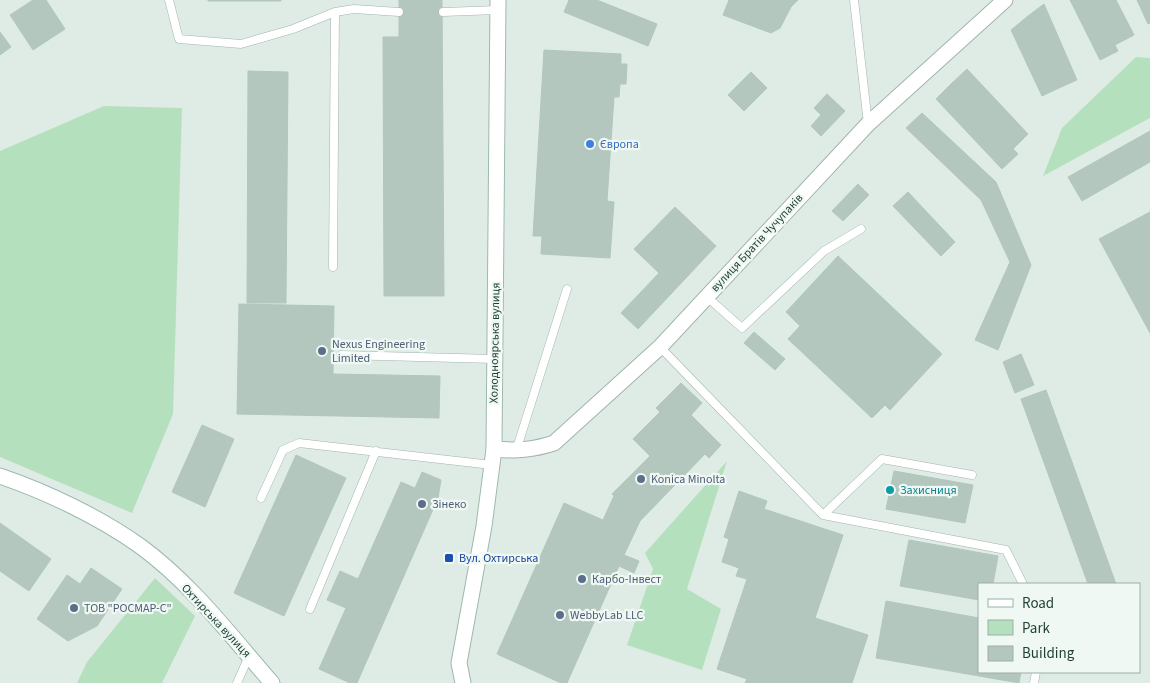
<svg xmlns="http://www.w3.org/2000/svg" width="1150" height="683" font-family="'Source Sans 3',sans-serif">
<rect width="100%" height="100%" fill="#dfece6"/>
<!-- green -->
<path fill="#b5e0be" d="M1136 57 1150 58V118L1043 176 1062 128Z
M104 106 182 108 173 414 132 513 0 457V151Z
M727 461 687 589 721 609 702 670 627 645 653 569 645 553Z
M155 578 195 616 162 683H77L87 662Z"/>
<!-- building -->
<path fill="#b4c7be" stroke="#b1c7bc" d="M33 0H46L65 29 33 50 10 15Z
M208 0H281V1H208Z
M399 0H442L444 296H384L383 37H399Z
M569 0H597L657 24 648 46 564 12Z
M729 0H798L791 7 780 28 771 33 723 15Z
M1070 0H1092L1118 51 1100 60Z
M1092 0H1116L1134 35 1115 45Z
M1137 0H1150V23L1148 24Z
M1044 4 1077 80 1061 87 1028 16Z
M1028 16 1061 87 1042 96 1011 30Z
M0 32 11 47 0 55Z
M544 50 621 54V64H627L626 84H620L619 97H614L607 201 614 202 610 258 541 254 542 236H533Z
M967 69 1028 134 1013 149 951 84Z
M248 71 288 72 286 303H247Z
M751 72 767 88 744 111 728 95Z
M951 84 1018 154 1002 169 936 99Z
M827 94 845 111 821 136 811 126 821 115 814 108Z
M922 113 996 182 1031 265 998 350 975 340 1010 262 981 200 906 128Z
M1150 131V162L1082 201 1068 177Z
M858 184 869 195 843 221 832 211Z
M908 192 955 242 941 256 893 206Z
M675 207 716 246 638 329 621 313 659 273 634 249Z
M1150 212V333L1099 239Z
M838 256 942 354 890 410 885 405 872 418 788 339 800 326 786 312Z
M239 304 334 306 333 374 440 376 439 418 237 414Z
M754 332 785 359 775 370 744 343Z
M1021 354 1034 385 1015 393 1003 362Z
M681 383 702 403 691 415 721 445 709 458 705 454 640 521 612 494 650 456 633 439 660 412 656 408Z
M1046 390 1116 584H1088L1021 399Z
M202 425 234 439 205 507 172 492Z
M296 455 346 478 284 616 234 593Z
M894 471 973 485 965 523 886 509Z
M422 472 441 480 438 498 357 683H350L319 669 346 608 327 600 340 571 358 579 401 482 415 488Z
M739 491 767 501 764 509 843 535 815 618 868 635 852 683H745L747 679 717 669 747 579 736 576 739 568 722 562 729 539 724 537Z
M614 496 640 521 624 555 639 561 634 573 619 566 567 683H561L497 654 564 503 603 520Z
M0 523 51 559 29 591 0 571Z
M909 540 998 556 993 584H979V600L900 586Z
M91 568 122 589 97 626 68 641 37 619 67 575 80 584Z
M886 601 979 618V672H1021L1019 683 876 658Z"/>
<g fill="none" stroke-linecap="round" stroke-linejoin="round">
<defs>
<path id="lane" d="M169 0 179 39 241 44 293 29 335 12 354 9 399 12
M854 0 868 124
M443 12 498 10
M333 267 335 12
M707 297 742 328 824 251 861 229
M660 347 823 515 1006 550 1023 584
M341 355 495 359
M516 451 567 289
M261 498 283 450 299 443 492 465
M823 515 882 459 972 475
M310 609 376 451
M237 683 249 656
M1034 683 1036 672"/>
<path id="street" d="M494 449C516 451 533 450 554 443L660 347 868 124 1005 0"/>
<path id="secondary" d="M0 476C47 492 99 517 140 546 191 583 231 636 272 683
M463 683 459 663 484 526 494 449 498 0"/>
</defs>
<!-- lane casing -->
<use href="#lane" stroke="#a1b4ad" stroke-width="9"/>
<!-- street casing -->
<use href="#street" stroke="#a1b4ad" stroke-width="17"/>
<!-- secondary casing -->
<use href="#secondary" stroke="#9cb9ad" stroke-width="17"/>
<!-- lane -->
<use href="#lane" stroke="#fff" stroke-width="8"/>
<!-- street -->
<use href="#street" stroke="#fff" stroke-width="15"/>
<!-- secondary -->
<use href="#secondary" stroke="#fff" stroke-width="15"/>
</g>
<!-- markers -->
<circle fill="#3f7fe0" stroke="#f0f8f4" stroke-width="2" cx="590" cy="144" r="5"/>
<g fill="#5c6f8a" stroke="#f0f8f4" stroke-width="2">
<circle cx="322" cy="351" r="5"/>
<circle cx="641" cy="479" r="5"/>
<circle cx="422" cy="504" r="5"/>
<circle cx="582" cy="579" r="5"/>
<circle cx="74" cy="608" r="5"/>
<circle cx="560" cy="615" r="5"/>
</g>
<circle fill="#0f9aa8" stroke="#f0f8f4" stroke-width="2" cx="890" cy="490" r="5"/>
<rect fill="#1a4fb4" stroke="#f0f8f4" stroke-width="2" x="444" y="553" width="10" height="10" rx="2.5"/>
<g text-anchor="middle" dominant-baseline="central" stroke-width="4.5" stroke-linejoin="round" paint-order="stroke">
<!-- shop labels -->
<g font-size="12" fill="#366cbe" stroke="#f0f8f4" text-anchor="start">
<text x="600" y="144">Європа</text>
</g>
<!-- street labels -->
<g font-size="12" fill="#1e3e33" stroke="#f0f8f4">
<text transform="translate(757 243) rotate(-47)">вулиця Братів Чучупаків</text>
<text transform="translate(495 343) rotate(-89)">Холодноярська вулиця</text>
<text transform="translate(216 621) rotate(47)">Охтирська вулиця</text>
</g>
<!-- service labels -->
<g font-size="12" fill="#4e5e75" stroke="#f0f8f4" text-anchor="start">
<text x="332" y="344">Nexus Engineering<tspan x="332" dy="14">Limited</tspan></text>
<text x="651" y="479">Konica Minolta</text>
<text x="432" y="504">Зінеко</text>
<text x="592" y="579">Карбо-Інвест</text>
<text x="84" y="608">ТОВ "РОСМАР-С"</text>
<text x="570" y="615">WebbyLab LLC</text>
</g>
<!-- culture labels -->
<g font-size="12" fill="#0d838f" stroke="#f0f8f4" text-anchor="start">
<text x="900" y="490">Захисниця</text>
</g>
<!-- transit labels -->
<g font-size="12" fill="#164399" stroke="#f0f8f4" text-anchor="start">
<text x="459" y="558">Вул. Охтирська</text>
</g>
</g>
<!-- legend -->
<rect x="978" y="583" width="162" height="90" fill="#f0f8f4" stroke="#9caea7"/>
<rect x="988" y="599" width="25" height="8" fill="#ffffff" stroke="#9caea7"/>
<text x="1022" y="608" font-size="15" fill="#1e3e33">Road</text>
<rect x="988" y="620" width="25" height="15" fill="#b5e0be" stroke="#9caea7"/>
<text x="1022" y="633" font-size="15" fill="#1e3e33">Park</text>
<rect x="988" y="646" width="25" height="15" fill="#b4c7be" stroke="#9caea7"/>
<text x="1022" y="658" font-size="15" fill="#1e3e33">Building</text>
</svg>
